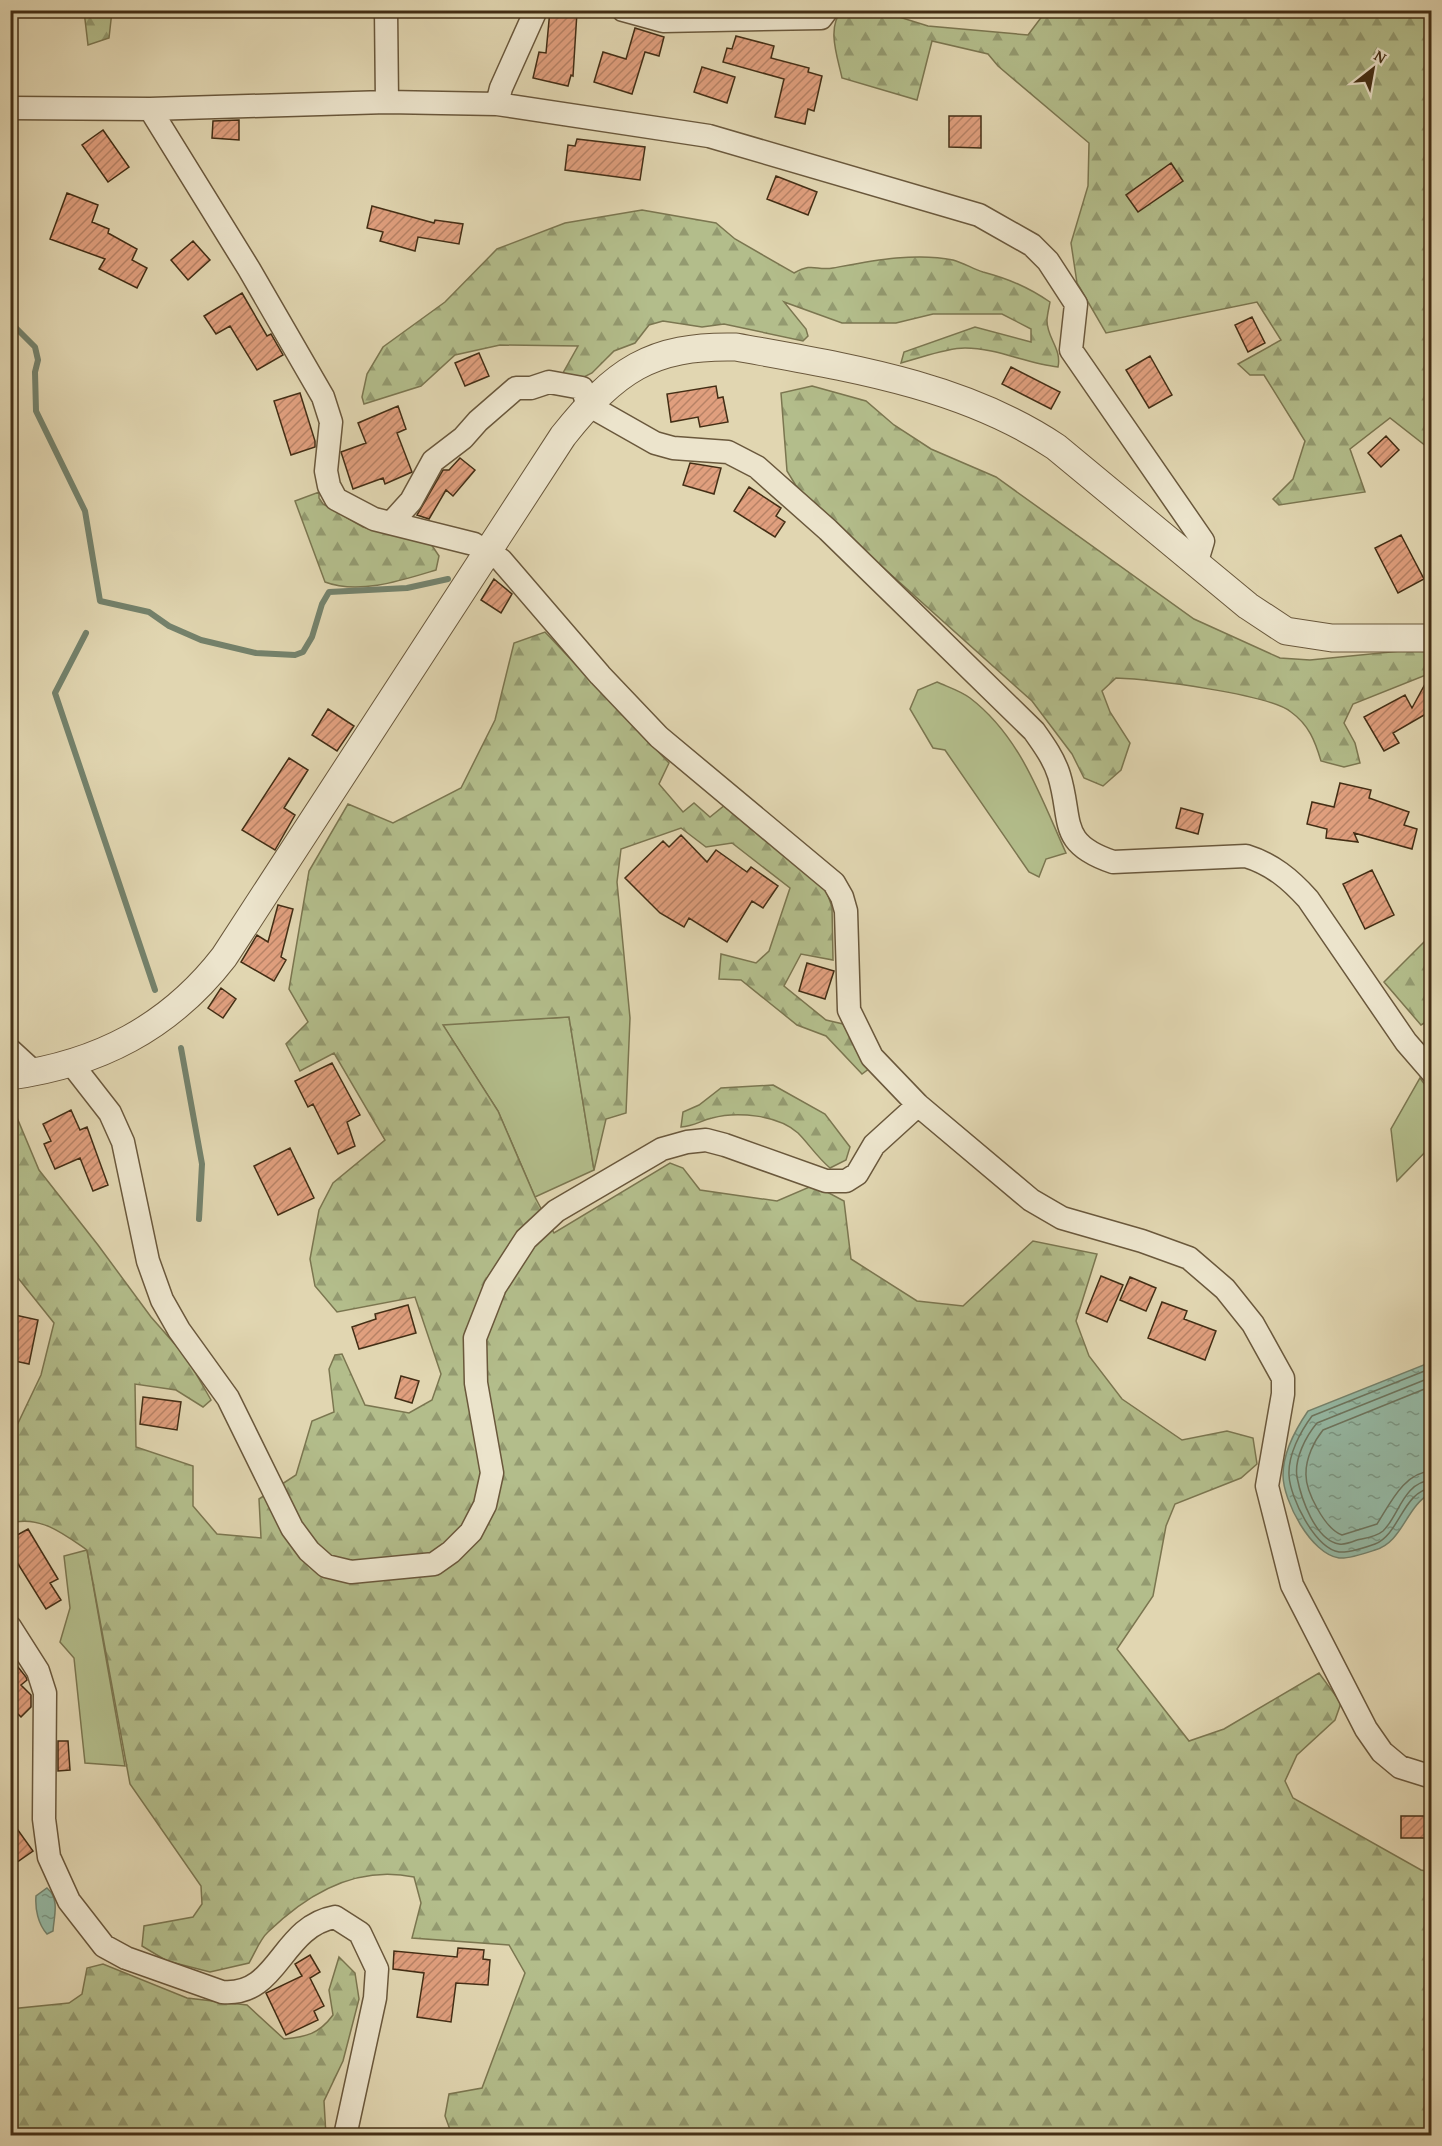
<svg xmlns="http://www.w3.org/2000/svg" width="1442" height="2146" font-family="'Gentium Book Plus',serif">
<defs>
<pattern id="forest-firs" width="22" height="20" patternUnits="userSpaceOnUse" patternTransform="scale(1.5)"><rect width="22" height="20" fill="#b3bd8b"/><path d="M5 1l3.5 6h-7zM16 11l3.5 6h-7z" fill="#939a70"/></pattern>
<pattern id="water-ripples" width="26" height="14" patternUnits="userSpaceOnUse" patternTransform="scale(1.5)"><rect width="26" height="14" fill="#95baa6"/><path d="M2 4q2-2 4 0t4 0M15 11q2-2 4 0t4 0" fill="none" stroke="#7b9886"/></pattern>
<pattern id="building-hatch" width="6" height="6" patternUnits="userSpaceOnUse" patternTransform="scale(1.5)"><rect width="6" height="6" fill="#e09f7e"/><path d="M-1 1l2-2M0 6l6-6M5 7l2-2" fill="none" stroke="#b78266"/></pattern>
</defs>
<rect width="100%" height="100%" fill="#e1d6b1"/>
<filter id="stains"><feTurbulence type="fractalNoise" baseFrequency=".00333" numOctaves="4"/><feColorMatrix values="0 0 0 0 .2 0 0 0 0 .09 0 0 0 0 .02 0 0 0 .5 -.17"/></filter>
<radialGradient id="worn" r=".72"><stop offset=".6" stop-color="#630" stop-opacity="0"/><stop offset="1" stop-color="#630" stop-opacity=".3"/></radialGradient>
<!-- green -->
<path fill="#b3bd8b" stroke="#7b7650" stroke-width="1.5" d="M937 682C948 687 961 691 970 698 1021 737 1041 798 1066 853L1046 859 1039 877 1029 872 945 750 933 748 910 709 918 690Z
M569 1017 594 1170 535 1197 498 1111 442 1024Z
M1420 1078 1431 1093V1146L1397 1181 1391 1129Z
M87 1550 125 1766 85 1763 74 1658 60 1642 70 1608 64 1556Z"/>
<!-- forest -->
<path fill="url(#forest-firs)" stroke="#7b7650" stroke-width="1.5" d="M842 10 880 11 928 26 1028 35 1046 11H1431V450L1390 418 1350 449 1365 492 1279 505 1273 499 1293 479 1305 441 1264 375H1250L1238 364 1281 340 1257 302 1106 333 1077 283 1071 243 1088 186 1089 143 998 66 988 54 932 41 917 100 842 78C838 58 826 28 842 10Z
M84 11H112L109 38 88 45Z
M642 210 716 223 735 239 794 273C814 262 815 271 833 268 871 261 915 252 953 260 964 263 973 269 983 272 1009 279 1028 287 1050 302 1049 308 1047 315 1047 321 1047 338 1062 349 1058 367 1027 364 997 348 965 348 945 348 921 358 901 363L904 352 975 327 1031 342V329L1002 314H933L896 323H842L784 302 806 329 808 336 803 341 724 324 702 327 663 321 649 325 635 343 614 351 592 373 578 380 563 373 578 346 500 345 455 355 421 386 364 404 362 397 367 374 383 347 445 302 497 249 565 223Z
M812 386 866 401 894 425 931 449 996 477 1194 619 1280 658 1310 660 1431 648V673L1353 704 1344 723 1355 743 1360 763 1344 767 1321 761C1315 741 1309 725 1291 712 1269 694 1148 679 1116 678L1102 691 1110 712 1130 743 1121 770 1103 786 1084 778 1072 754 1032 701 801 494 787 471 781 393Z
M319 492V498L323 504 363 527 431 544 439 556 436 570C403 580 359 595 325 582L295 501Z
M545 632 669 763 659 784 683 812 694 803 710 817 725 805 825 887 832 907 833 960 801 954 784 986 826 1020 843 1024 870 1068 862 1074 826 1036 797 1025 741 980 719 979 721 954 756 963 769 951 790 888 732 843 706 847 681 828 621 849 617 882 630 1018 626 1113 606 1119 594 1170 569 1017 443 1025 498 1111 535 1197 554 1233 670 1163 683 1168 700 1190 777 1201 814 1185 844 1201 851 1259 917 1301 963 1306 1033 1241 1097 1254 1076 1321 1089 1356 1122 1399 1182 1440 1227 1431 1253 1438 1257 1464 1241 1478 1175 1504 1166 1526 1153 1596 1117 1649 1189 1741 1224 1729 1319 1673 1341 1703 1335 1720 1297 1755 1285 1781 1293 1798 1421 1870 1431 1872V2135H452L445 2116 449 2094 482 2088 525 1973 509 1945 412 1938 421 1903 414 1877C358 1865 308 1893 268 1932 260 1939 255 1953 249 1963L210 1972 167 1961 142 1946 144 1926 193 1917 202 1904 201 1886 130 1784 87 1550C65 1535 43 1517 15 1522L11 1508 10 1440 41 1375 54 1323 18 1278 16 1228 10 1225 11 1112 15 1113 39 1170 98 1245 151 1317 187 1358 211 1400 203 1407 176 1390 135 1384 136 1447 193 1466V1506L217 1534 261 1538 259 1499 296 1475 312 1421 334 1412 329 1369 335 1355 342 1354 365 1405 409 1413 432 1400 441 1374 415 1297 337 1312 315 1286 310 1259 319 1210 333 1183 385 1140 334 1053 300 1071 286 1044 308 1022 289 989 309 871 348 804 393 823 461 788 495 720 514 643Z
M1431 935V1019L1421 1025 1384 982Z
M773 1085 825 1114 850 1147 846 1160 830 1168C816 1156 809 1144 798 1133 778 1115 737 1111 712 1118 700 1121 694 1126 681 1127L683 1112 699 1105 721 1088Z
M339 1957 355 1973 359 1999 343 2061 324 2101 326 2136 11 2135 10 2009 69 2003 82 1994 87 1968 103 1964 187 1998 247 2005 284 2039C306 2037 319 2034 333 2015L329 1990Z"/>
<!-- water -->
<path fill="url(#water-ripples)" stroke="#74826c" stroke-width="1.5" d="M1431 1362V1493C1406 1506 1403 1542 1375 1550 1366 1553 1349 1559 1339 1558 1311 1554 1283 1501 1283 1475 1283 1452 1295 1430 1308 1411Z
M47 1888C60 1899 54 1916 53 1931L47 1934C38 1924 35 1909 36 1896Z"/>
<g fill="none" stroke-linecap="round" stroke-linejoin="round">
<!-- shore -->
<path stroke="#6c745e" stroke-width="1.5" d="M1432 1368 1312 1416C1300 1432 1288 1455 1289 1475 1290 1498 1315 1548 1339 1552 1348 1553 1367 1547 1375 1544 1400 1534 1403 1491 1432 1488
M1432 1377 1317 1423C1306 1436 1294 1459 1297 1477 1301 1498 1315 1540 1339 1544 1345 1545 1352 1542 1357 1540 1366 1538 1376 1537 1383 1531 1399 1516 1403 1482 1432 1480
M1432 1386 1323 1430C1314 1441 1306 1458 1306 1473 1305 1491 1325 1529 1342 1535L1377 1524C1390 1504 1404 1472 1432 1471"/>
<!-- stream -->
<path stroke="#74826c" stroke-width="6" d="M10 322 35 347 38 360 35 372 36 411 85 511 100 601 149 612 169 626 201 640 256 653 295 655 303 652 312 637 322 604 329 592 407 588 448 579
M86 633 55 693 155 990
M181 1048 202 1164 199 1219"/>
</g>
<!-- building -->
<path fill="url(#building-hatch)" stroke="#432e15" stroke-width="1.5" d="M550 10 577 12 573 76 571 75 568 86 533 78 539 52 546 53Z
M635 28 664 37 659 56 645 52 632 94 594 82 603 52 626 59Z
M736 36 774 46 771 58 809 68 808 72 822 76 814 111 808 109 805 124 775 117 784 79 723 62 727 48 732 49Z
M702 67 735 77 727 103 694 92Z
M949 116H981V148L949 147Z
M239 120V140L212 138 213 121Z
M103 130 129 167 108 182 82 145Z
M577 139 645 147 640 180 565 170 568 145 575 146Z
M1171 163 1183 181 1138 212 1126 195Z
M776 176 817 192 808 215 767 199Z
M67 193 98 205 92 222 109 229 108 233 137 249 132 260 147 268 137 288 99 269 105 259 50 239Z
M372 206 434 223 435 220 463 224 459 244 418 237 415 251 380 241 383 232 367 228Z
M193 241 210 260 188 280 171 260Z
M242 293 267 336 271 334 283 355 257 370 230 326 216 334 204 316Z
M1252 317 1265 343 1248 352 1235 325Z
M479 353 489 376 465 386 455 363Z
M1150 356 1172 395 1149 408 1126 370Z
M1011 367 1060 392 1051 409 1002 384Z
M716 386 718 398 723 397 728 422 700 427 698 417 671 422 667 394Z
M300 393 315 441V447L291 455 274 401Z
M398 406 406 429 397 433 412 472 385 484 383 478 353 489 341 452 366 443 358 423Z
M1386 436 1399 450 1381 467 1368 453Z
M460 458 475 470 453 496 446 490 429 519 417 515 443 470H449Z
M690 463 721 468 714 494 683 485Z
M749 487 781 508 776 516 785 522 775 537 734 511Z
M1401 535 1424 579 1398 593 1375 548Z
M494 579 512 594 501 613 481 600Z
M1431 673V711L1393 733 1399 743 1384 751 1364 717 1405 695 1412 708Z
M328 709 354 726 337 751 312 735Z
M289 758 308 770 284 808 295 815 275 850 242 830Z
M1340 783 1371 790 1369 798 1409 812 1404 825 1417 829 1412 849 1354 833 1358 842 1326 838 1327 829 1307 824 1312 802 1334 807Z
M1181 808 1203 814 1198 834 1176 828Z
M681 835 707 862 716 850 747 872 751 867 778 886 763 908 752 901 727 942 689 918 684 927 660 913 625 878 663 841 669 847Z
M1372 870 1394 915 1365 929 1343 884Z
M278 905 293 909 281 957 286 960 274 981 241 962 257 935 268 942Z
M807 963 834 971 825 999 799 991Z
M221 988 236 999 223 1018 208 1008Z
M332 1063 360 1115 347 1122 355 1146 338 1154 313 1104 308 1107 295 1081Z
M71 1110 80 1130 87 1127 108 1185 93 1191 80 1158 55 1169 44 1144 51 1141 43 1124Z
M290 1148 314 1198 278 1215 254 1166Z
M1101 1276 1123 1285 1107 1322 1086 1313Z
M1130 1277 1156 1288 1146 1311 1120 1300Z
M1162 1302 1187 1311 1184 1319 1216 1331 1205 1360 1148 1338Z
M408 1305 416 1333 359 1349 352 1327 376 1319 375 1314Z
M15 1315 38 1320 29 1364 10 1360V1338Z
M401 1376 419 1381 412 1403 395 1398Z
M143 1397 181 1402 177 1430 140 1424Z
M28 1529 58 1579 50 1583 61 1600 46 1609 10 1551V1539Z
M10 1657 26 1677 27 1680 21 1685 31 1695V1707L21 1717 10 1706Z
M58 1741H68L70 1770 58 1771Z
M1401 1816H1431V1838H1401Z
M10 1819 33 1851 10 1867Z
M458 1948 484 1950 483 1959 490 1960 488 1985 456 1983 451 2022 417 2017 424 1973 393 1969 394 1951 457 1957Z
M310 1955 320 1972 310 1978 324 2006 314 2011 318 2020 286 2035 266 1993 302 1976 295 1964Z"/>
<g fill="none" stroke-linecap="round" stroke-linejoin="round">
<defs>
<path id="minor" d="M386 10 387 102
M623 10 663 21 821 18 827 10
M497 104 501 88 536 10
M10 108 150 109 387 102 497 104 709 136 979 215 1032 245 1048 261 1076 304 1071 350 1203 541 1197 561
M150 109 249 269 323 397 331 422 326 471 329 486 336 499 374 519 474 544 501 560 600 675 659 737 834 883 842 897 846 911 849 1010 872 1057 918 1105 1031 1200 1062 1218 1142 1241 1189 1258 1225 1289 1253 1324 1283 1378V1394L1267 1486 1292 1585 1366 1729 1382 1752 1400 1767 1432 1777
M391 523 411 501 433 461 463 438 478 421 516 388H531L549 382 582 388 588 405 655 443 673 448 728 452 757 467 828 530 1034 731C1044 745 1054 759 1059 775 1073 821 1057 843 1113 862L1246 856C1272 864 1290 879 1308 899L1406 1042 1432 1072
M10 1050 34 1072
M71 1063 110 1113 123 1142 148 1261 162 1300 179 1330 228 1398 292 1528 309 1551 326 1566 351 1572 434 1564 451 1552 471 1532 485 1505 492 1473 476 1383 475 1338 495 1287 526 1239 556 1211 662 1149 687 1142 706 1140 725 1145 826 1181H846L857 1174 874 1145 918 1105
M10 1627 38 1671 45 1693 44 1819 49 1857 69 1901 104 1946 126 1958 222 1992C279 1997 280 1927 335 1917L360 1933 377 1969 375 1998 345 2136"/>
<path id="tertiary" d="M10 1076C98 1064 169 1028 224 957L563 436C615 371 650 345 736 347 845 367 962 384 1056 447L1248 606 1286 631 1332 638H1432"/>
</defs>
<!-- minor casing -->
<use href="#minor" stroke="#6a583c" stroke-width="25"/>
<!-- tertiary casing -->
<use href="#tertiary" stroke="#6a583c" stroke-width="29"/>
<!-- minor -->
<use href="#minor" stroke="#ece4cc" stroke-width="22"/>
<!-- tertiary -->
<use href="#tertiary" stroke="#ece4cc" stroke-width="27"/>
</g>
<!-- margin -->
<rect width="1442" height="2146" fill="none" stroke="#e1d6b1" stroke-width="36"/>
<rect x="12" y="12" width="1418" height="2122" fill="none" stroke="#432e15" stroke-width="3"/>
<rect x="18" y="18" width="1406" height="2110" fill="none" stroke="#432e15" stroke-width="1.5"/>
<!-- north arrow -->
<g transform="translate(1373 69) rotate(31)" stroke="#ece4cc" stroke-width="4.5" paint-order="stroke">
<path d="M0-4.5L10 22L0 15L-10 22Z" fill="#432e15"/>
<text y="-9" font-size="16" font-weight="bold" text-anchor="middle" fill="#432e15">N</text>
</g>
<rect width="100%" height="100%" filter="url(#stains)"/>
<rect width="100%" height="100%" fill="url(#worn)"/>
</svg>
